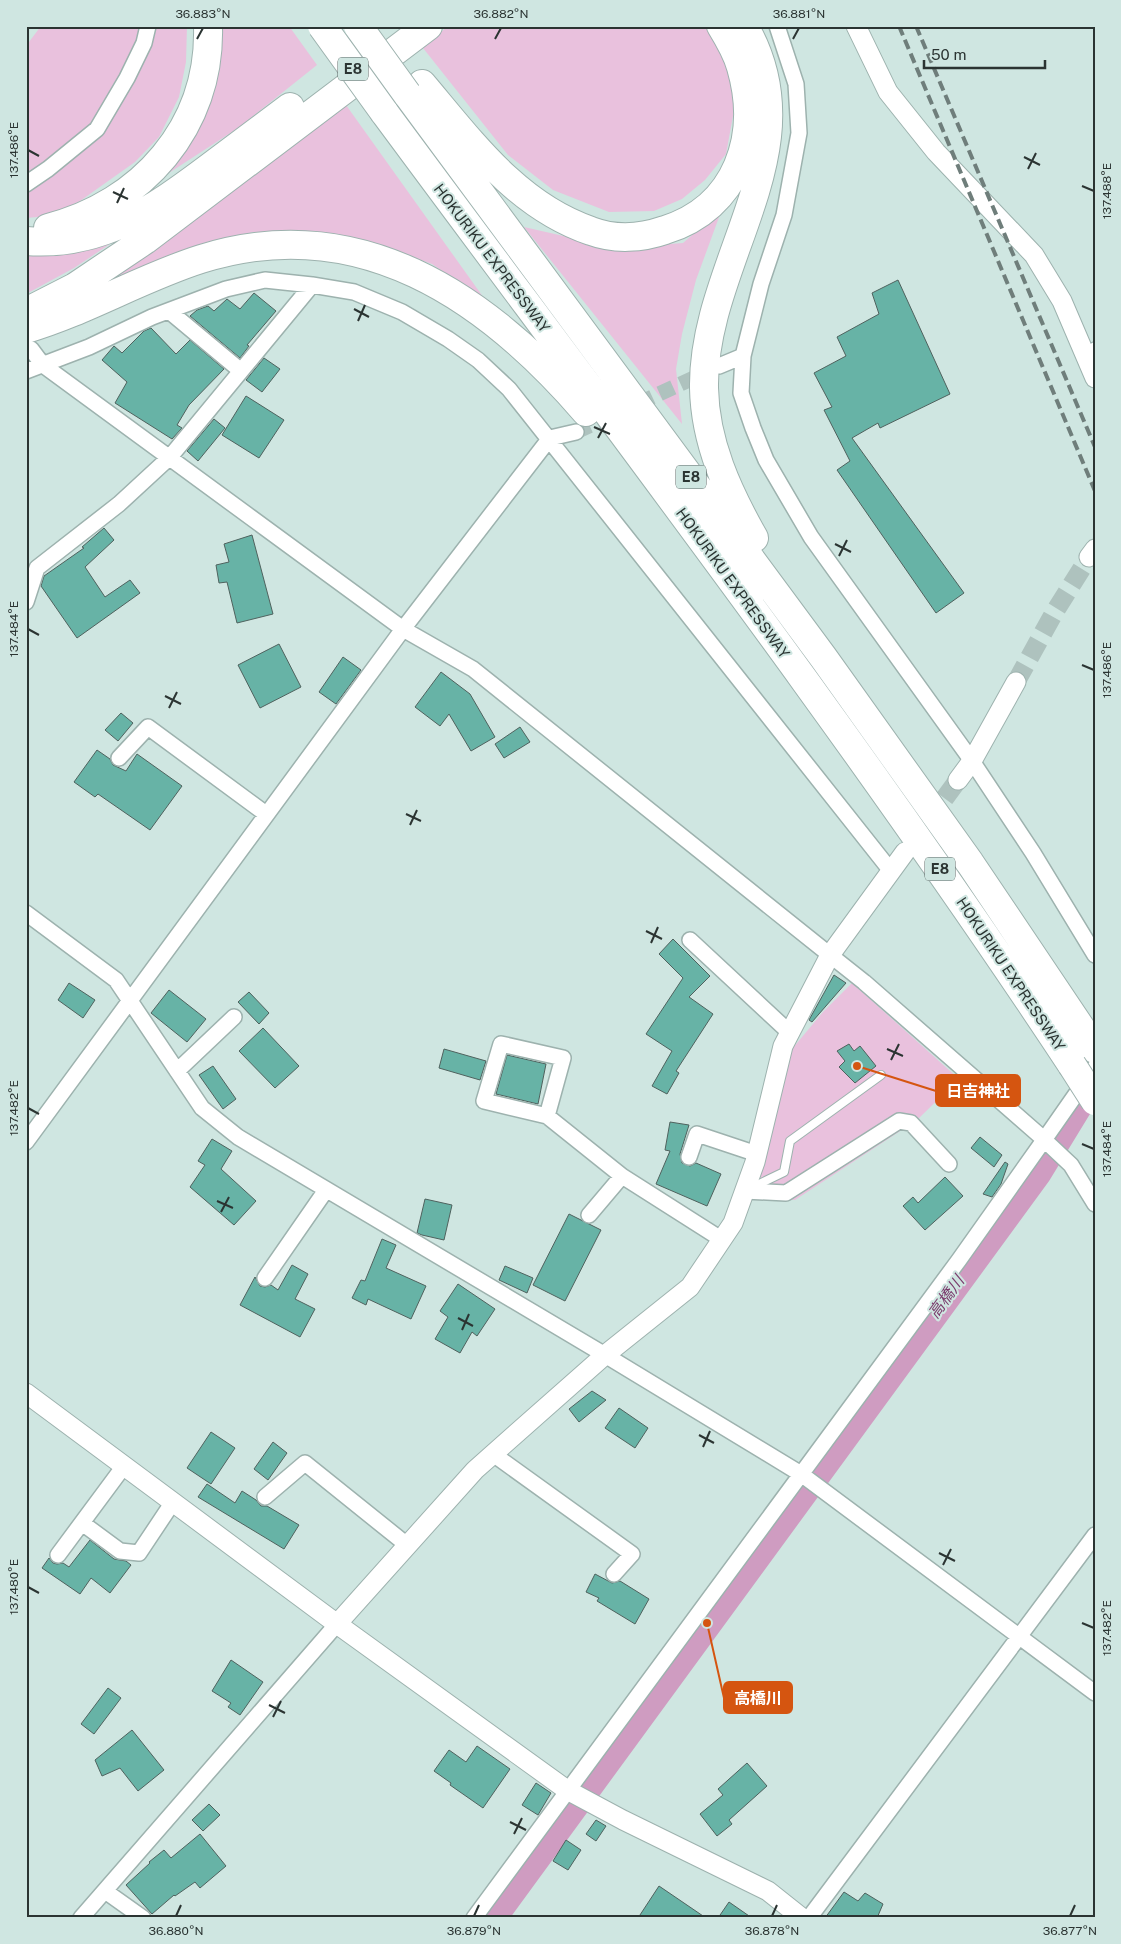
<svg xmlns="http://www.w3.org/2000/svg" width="1121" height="1944" font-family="'Public Sans','Noto Sans JP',sans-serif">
<rect width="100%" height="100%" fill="#cfe6e1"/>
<!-- green -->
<path fill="#e9c1dd" d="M41 26H187L186 62 179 97 159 137 135 162 80 201 49 216 26 218V46Z
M217 26H289L317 65 238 128 132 197 179 149Z
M448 26H713L732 72 735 105 726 154 705 180 682 199 654 211 609 212 553 190 508 155 423 48Z
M346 105 486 301 432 264 368 241 309 234 254 232 215 240 97 284Z
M722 209 696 280 682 334 676 369 682 424 524 227 616 248 683 243Z
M122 236 74 268 26 294V250L72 253Z
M852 983 959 1079 917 1120 795 1200 755 1198 792 1049 823 1012Z"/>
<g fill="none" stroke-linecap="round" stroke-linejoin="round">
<!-- river -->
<path stroke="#cf9cc1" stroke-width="29" d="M492 1918 1037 1173 1084 1096 1095 1084"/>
</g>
<!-- building -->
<path fill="#67b3a6" stroke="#4f625e" d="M898 280 950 394 880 428 878 423 852 438 964 593 936 613 837 470 850 461 824 410 832 407 814 373 846 356 837 337 879 314 872 293Z
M254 293 276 311 247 345 249 346 240 358 190 316 197 310 208 306 214 311 227 299 240 309Z
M151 328 176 354 190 340 224 369 189 405 177 425 182 428 172 439 115 403 127 382 102 360 114 346 122 353 144 331Z
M264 358 280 369 262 392 246 380Z
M246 396 284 420 259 458 222 435Z
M214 419 225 428 198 461 187 451Z
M104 528 114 540 85 567 105 597 130 580 140 593 77 638 41 586 44 576 84 548 82 547Z
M252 535 273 614 237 623 227 582 219 583 216 565 229 562 224 544Z
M279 644 301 687 260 708 238 665Z
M343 657 361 670 336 704 319 692Z
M441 672 470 694 495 737 471 751 449 714 440 726 415 707Z
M121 713 133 723 118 741 105 730Z
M520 727 530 742 504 758 495 744Z
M97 750 110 759 113 765 126 771 137 754 182 786 150 830 98 794 95 797 74 782Z
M673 939 710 976 689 997 713 1014 676 1071 679 1073 667 1094 652 1086 672 1051 646 1034 683 978 659 954Z
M834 975 846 983 812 1022 809 1020Z
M69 983 95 1000 83 1018 58 1000Z
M169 990 206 1019 187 1042 151 1013Z
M249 992 269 1013 259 1024 238 1002Z
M263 1028 299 1066 275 1088 239 1051Z
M849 1044 854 1051 860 1046 876 1066 855 1083 839 1067 845 1061 837 1051Z
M444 1049 486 1061 480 1080 439 1068Z
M507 1055 546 1064 538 1104 496 1094Z
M213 1066 236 1099 223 1109 199 1075Z
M670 1122 689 1125 680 1154 682 1163 690 1166 696 1163 721 1174 707 1206 656 1184 670 1151 665 1150Z
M980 1137 1002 1155 994 1167 971 1148Z
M212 1139 232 1151 221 1169 256 1201 234 1225 190 1187 205 1165 198 1161Z
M1005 1162 1008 1164 1001 1184 992 1197 983 1194Z
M945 1177 963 1196 925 1230 903 1206 913 1197 918 1203Z
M425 1199 452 1205 444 1240 422 1235 417 1233Z
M569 1214 601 1230 565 1301 533 1285Z
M382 1239 396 1245 386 1268 426 1286 411 1319 368 1299 366 1305 352 1298 361 1280 365 1281Z
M292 1265 308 1274 295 1299 315 1309 300 1337 240 1305 255 1277 260 1286 265 1287 271 1285 278 1290Z
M505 1266 533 1278 527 1293 499 1280Z
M458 1284 495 1309 477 1336 472 1332 460 1353 435 1339 448 1317 440 1311Z
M592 1391 606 1400 579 1422 569 1409Z
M619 1408 648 1428 635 1448 605 1428Z
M211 1432 235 1448 211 1484 187 1468Z
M273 1442 287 1453 268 1480 254 1469Z
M207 1484 235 1503 242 1491 256 1500 261 1506H267L299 1525 284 1549 198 1497Z
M90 1540 114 1559 126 1561 131 1565 110 1593 91 1578 80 1594 42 1568 49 1558 53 1563 57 1564 63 1563 69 1567Z
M595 1574 612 1583 620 1581 649 1599 635 1624 597 1601 599 1598 586 1592Z
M231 1660 263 1682 240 1715 228 1707 231 1703 212 1691Z
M108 1688 121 1698 94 1734 81 1724Z
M132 1730 164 1770 138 1791 120 1768 102 1776 95 1760Z
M477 1746 510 1769 483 1808 450 1785 451 1783 434 1771 449 1750 466 1762Z
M747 1763 767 1786 729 1820 732 1824 717 1836 700 1814 723 1795 718 1789Z
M536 1783 551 1793 538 1815 522 1805Z
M209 1804 220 1815 203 1831 192 1820Z
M596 1820 606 1826 596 1841 586 1834Z
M200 1834 226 1866 200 1888 195 1882 175 1896 174 1895 152 1914 126 1885 150 1863 149 1862 164 1850 171 1858Z
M566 1840 581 1850 568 1870 553 1861Z
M659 1886 706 1918H638Z
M844 1892 858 1901 865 1893 883 1904 877 1918H825Z
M729 1902 752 1918H718Z"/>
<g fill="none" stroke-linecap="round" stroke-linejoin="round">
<!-- minor-tunnel -->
<path stroke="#aec2be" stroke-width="15" stroke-dasharray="15 8" stroke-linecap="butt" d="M576 432 709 371"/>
<!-- tertiary-tunnel -->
<path stroke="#aec2be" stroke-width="19" stroke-dasharray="19 9" stroke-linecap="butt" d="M1016 682 1054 613 1089 557
M928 821 958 780"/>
<defs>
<path id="service" d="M1084 352 1095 346
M751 1188 784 1172 790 1141 881 1075"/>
<path id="minor" d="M777 26 796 84 799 133 784 215 761 284 743 356 741 393 753 428 766 460 811 537 972 761 1033 853 1095 955
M26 184 48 169 97 129 127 78 144 43 148 26
M169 311 241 371
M31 349 43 365 403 629 473 669 830 955 864 982 1038 1134 1071 1165 1095 1204
M719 366 743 356
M26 371 89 347 152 317 226 289 265 280 312 285
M26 602 37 568 119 504 170 457 312 285 354 292 402 312 448 339 478 360 509 389 891 871
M119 758 148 727 266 814
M26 913 116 980 202 1108 238 1137 605 1355 801 1474 1095 1693
M690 940 790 1033
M177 1071 234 1017
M547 1116 563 1058 501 1044 484 1101 547 1116 622 1176
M26 1142 403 629 550 438 576 432
M689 1157 697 1134 757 1154
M744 1191 786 1193 899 1121 911 1123 949 1164
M589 1215 622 1176 721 1239
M265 1278 326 1190
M493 1454 632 1554 614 1574
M265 1497 305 1463 407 1545
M82 1523 120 1551 139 1553 173 1502
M58 1555 124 1466
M105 1891 143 1918
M81 1918 337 1624
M474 1918 959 1260 1044 1140 1095 1067
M809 1918 1095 1535"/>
<path id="tertiary" d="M856 26 888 92 936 152 1034 255 1062 301 1095 378
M1089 557 1095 549
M958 780 972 761 1016 682
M26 1393 337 1624 567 1790 623 1820 768 1891 802 1918
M337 1624 475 1470 605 1355 690 1287 733 1223 755 1162 783 1046 830 955 905 852"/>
<path id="motorway" d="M744 26C817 150 702 261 704 388 705 443 728 492 754 538
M422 84C471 142 517 206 591 231 615 240 642 238 665 230 738 207 761 136 741 67 737 53 729 39 721 26
M407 94 823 657 970 863 1095 1049
M384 112C617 427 856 738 1072 1065
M48 228C142 204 211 127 208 26
M26 241C101 247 154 209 210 167 237 147 263 127 290 107
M26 312 75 287 145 240 428 26
M26 329C87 311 141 278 201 259 359 209 487 297 586 412"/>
</defs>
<!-- service casing -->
<use href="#service" stroke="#9db2ae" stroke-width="10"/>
<!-- minor casing -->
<use href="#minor" stroke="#9db2ae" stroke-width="18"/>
<!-- tertiary casing -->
<use href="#tertiary" stroke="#9db2ae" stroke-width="21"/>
<!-- motorway casing -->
<use href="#motorway" stroke="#9db2ae" stroke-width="30"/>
<!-- service -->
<use href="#service" stroke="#fff" stroke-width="8"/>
<!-- minor -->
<use href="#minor" stroke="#fff" stroke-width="15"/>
<!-- tertiary -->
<use href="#tertiary" stroke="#fff" stroke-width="19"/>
<!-- motorway -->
<use href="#motorway" stroke="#fff" stroke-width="28"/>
<!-- rail -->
<path stroke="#6f7e7b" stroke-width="4" stroke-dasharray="10 5" stroke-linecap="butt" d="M899 26 1095 491
M916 26 1095 447"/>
<defs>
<path id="motorway-bridge" d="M322 26 384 112
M358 26 407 94
M1072 1065 1095 1101"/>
</defs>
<!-- motorway-bridge casing -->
<use href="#motorway-bridge" stroke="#9db2ae" stroke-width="30" stroke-linecap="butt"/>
<!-- motorway-bridge -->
<use href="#motorway-bridge" stroke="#fff" stroke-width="28"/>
</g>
<!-- ticks -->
<path fill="none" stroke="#2b3432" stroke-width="2" d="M197 39 203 28M495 39 501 28M793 39 799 28M28 150 39 156M1024 157 1040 165M1028 169 1036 153M1082 186 1094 191M113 192 128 199M117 203 124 188M354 309 369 317M358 321 365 305M594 427 610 434M598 438 606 423M835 544 851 552M839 556 847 540M28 629 39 635M1082 665 1094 670M165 696 181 704M169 708 177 692M406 814 421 821M410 825 417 810M646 931 662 939M651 943 658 927M887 1049 903 1056M891 1060 899 1044M28 1108 39 1114M1082 1144 1094 1149M217 1201 233 1208M221 1212 229 1197M458 1318 473 1326M462 1330 469 1314M699 1435 714 1443M703 1447 710 1431M939 1553 955 1561M943 1565 951 1549M28 1587 39 1593M1082 1623 1094 1628M269 1705 285 1713M273 1717 281 1701M510 1822 526 1830M514 1834 522 1818M176 1916 181 1905M474 1916 479 1905M772 1916 777 1905M1070 1916 1075 1905"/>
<g text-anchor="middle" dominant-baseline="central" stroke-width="4" stroke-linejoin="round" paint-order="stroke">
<!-- shield labels -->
<g fill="#cfe6e1" stroke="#5c6966" stroke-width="1">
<rect x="338" y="57.5" width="30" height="23" rx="4"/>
<rect x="676" y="465.5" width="30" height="23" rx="4"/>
<rect x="925" y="857.5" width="30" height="23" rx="4"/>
</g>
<g font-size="14" font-weight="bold" fill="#2b3432">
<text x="353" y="69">E8</text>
<text x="691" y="477">E8</text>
<text x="940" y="869">E8</text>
</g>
<!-- street labels -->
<g font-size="15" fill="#2b3432" stroke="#cfe6e1">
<text transform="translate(492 258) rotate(53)">HOKURIKU EXPRESSWAY</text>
<text transform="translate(733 583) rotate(54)">HOKURIKU EXPRESSWAY</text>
<text transform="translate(1011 974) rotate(56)">HOKURIKU EXPRESSWAY</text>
</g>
<!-- water labels -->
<g font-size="16" font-style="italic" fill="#7b3c6d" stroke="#cfe6e1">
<text transform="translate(946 1297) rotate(-54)">高橋川</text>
</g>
</g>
<!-- callouts -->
<path fill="none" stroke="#d55510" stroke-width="2" d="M857 1066L936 1091M707 1623L724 1698"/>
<g fill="#d55510" stroke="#cfe6e1" stroke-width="2">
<circle cx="857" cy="1066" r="5"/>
<circle cx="707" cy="1623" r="5"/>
</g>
<g fill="#d55510" stroke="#d55510" stroke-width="2">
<rect x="936" y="1075" width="84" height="31" rx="5"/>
<rect x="724" y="1682" width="68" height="31" rx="5"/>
</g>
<g font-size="16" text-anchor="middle" font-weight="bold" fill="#fff">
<text x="978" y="1097">日吉神社</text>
<text x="758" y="1704">高橋川</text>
</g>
<!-- border -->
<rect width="1121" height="1944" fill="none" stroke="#cfe6e1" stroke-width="55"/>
<!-- scale -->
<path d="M924 60v8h121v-8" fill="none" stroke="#2b3432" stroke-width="2.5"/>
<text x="931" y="60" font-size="15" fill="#2b3432" stroke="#cfe6e1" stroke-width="4" paint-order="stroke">50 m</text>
<rect x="28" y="28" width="1066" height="1888" fill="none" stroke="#2b3432" stroke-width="2"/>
<g font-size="12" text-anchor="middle" fill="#2b3432">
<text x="203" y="18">36.883°N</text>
<text x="501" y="18">36.882°N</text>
<text x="799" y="18">36.881°N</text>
<text transform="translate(14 150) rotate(-90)" y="4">137.486°E</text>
<text transform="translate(1107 191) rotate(-90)" y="4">137.488°E</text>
<text transform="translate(14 629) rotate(-90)" y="4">137.484°E</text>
<text transform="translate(1107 670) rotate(-90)" y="4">137.486°E</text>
<text transform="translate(14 1108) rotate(-90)" y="4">137.482°E</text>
<text transform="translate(1107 1149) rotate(-90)" y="4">137.484°E</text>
<text transform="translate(14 1587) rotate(-90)" y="4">137.480°E</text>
<text transform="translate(1107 1628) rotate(-90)" y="4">137.482°E</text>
<text x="176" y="1935">36.880°N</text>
<text x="474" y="1935">36.879°N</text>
<text x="772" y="1935">36.878°N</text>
<text x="1070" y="1935">36.877°N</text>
</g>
</svg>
